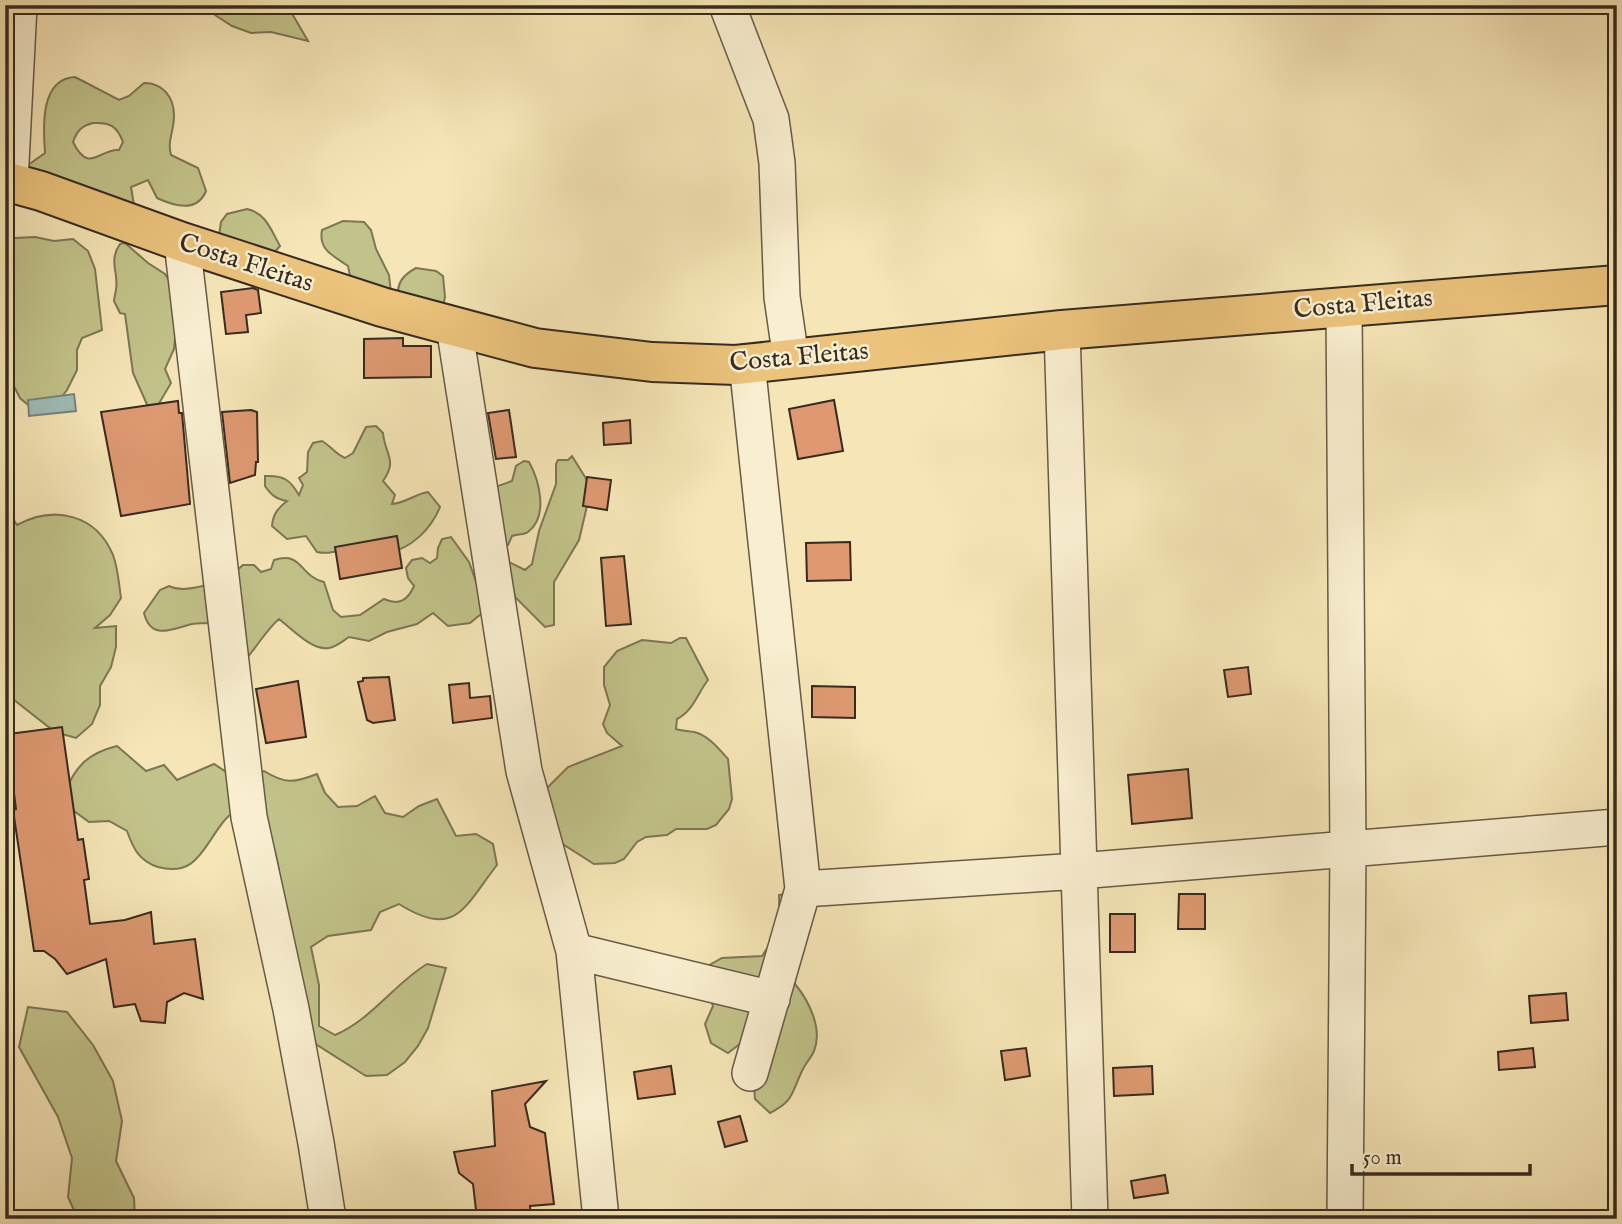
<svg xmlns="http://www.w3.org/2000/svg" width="1622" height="1224" font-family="'IM FELL English',serif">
<rect width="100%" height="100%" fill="#f6e6b7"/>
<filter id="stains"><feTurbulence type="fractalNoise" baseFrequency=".00286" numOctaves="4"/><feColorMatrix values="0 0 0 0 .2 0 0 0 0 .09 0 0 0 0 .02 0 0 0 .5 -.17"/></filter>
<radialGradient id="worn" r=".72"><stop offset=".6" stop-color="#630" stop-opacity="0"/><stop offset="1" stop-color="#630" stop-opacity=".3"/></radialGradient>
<!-- green -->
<path fill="#c2c38a" stroke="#7c7755" stroke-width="2" fill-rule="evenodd" d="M207 5H287L308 41 271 32 251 33 232 26 215 15Z
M75 77 119 100 129 96 144 83C163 83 174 97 174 116 174 131 167 141 171 155L198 168 206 191C197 213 174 206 157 198L148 180 131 187 134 205 27 175 28 165 45 153C43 127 40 79 75 77ZM93 123C110 122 117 126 123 142L119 150C100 148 89 175 73 142 77 131 81 126 93 123Z
M247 209C266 213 271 230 280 246L273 254 218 242 221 222 227 214Z
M343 221 364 222 371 230 376 249 389 275 391 293 340 280 350 276 348 266C334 256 318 250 322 230Z
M35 237 54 241 73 239 88 251 95 269 102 330 82 338 77 350V370L67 390 55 405 35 411 20 398 5 369V245L15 238Z
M125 243 148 263 165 274 170 282 176 328 174 349 165 369 171 383 157 407 149 409 133 373 125 314 120 313 114 301C114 297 116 293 116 289 119 273 108 261 120 244Z
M416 268 436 271 443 276 445 297 443 307 399 300C395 284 403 275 416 268Z
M376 426 383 433C385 455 398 460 383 481L395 495 392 504C406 503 415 494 428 492L440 507C431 529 412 548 388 553 375 555 357 551 344 551 332 550 331 555 317 552L306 536 287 539 272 526C273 514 278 508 287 501 276 499 271 495 265 486V476C284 475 290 480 299 495L303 485 299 478 307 472 308 452 313 443 322 441C331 446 335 454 345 458L353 453 366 427Z
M572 456 595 493 587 506 579 540 554 582V625L545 627 516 598 508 584 507 561 525 570 532 564 539 531 556 484V464L558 460H568Z
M524 461 529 462C539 480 549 516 528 532 524 535 517 534 512 536L508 545 503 547 484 491 512 481 516 466Z
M5 506 17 525C54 505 96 514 113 555 118 568 119 585 121 598L110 615 95 628 116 626V647L111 667 100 686V705L92 724 76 738 55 732 9 696 5 784Z
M451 537 469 562 486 610 470 623 448 626 433 613 417 624 387 632 369 641 349 637C343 641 336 647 329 648 312 651 292 629 279 619 266 630 257 647 245 660L216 623C208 623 200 623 192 624 172 629 151 641 144 613L160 590 169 586C187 595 229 580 243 565H254L261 572 271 569 274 560C303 551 299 576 324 582L333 610 341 617 360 615 384 599C399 606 408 600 414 586L408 578 406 568 412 560 422 558 430 563 437 558 438 548 442 539Z
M680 638H686L708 680C697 694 694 710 677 719L676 729C682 731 687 731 694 732 708 735 719 749 728 759L732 799 729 809 716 825 707 829H676L667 835 646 837 637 842 624 859 615 863 594 864 558 841 538 797 568 767 622 746 607 733 603 724 610 705 604 685V667L617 651 642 640 671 643Z
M117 746 146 771 164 765 177 780 214 764 231 775 248 782 264 771C285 784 294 783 317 774L325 793 338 807 357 806 375 796 385 813 403 817 419 806 437 799 456 836 476 834 493 844 497 865C464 907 456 940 399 904L380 912 371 930 328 936 311 947 319 985V1026L335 1035C371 1020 394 984 427 964L446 968 428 1028 418 1046 405 1062 387 1075 366 1076 300 1034 269 908 279 870 275 852 266 834 242 807C236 811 228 815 224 821 204 845 197 878 158 867 139 861 133 848 127 831L109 821 89 822 74 811 65 792C76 765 89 753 117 746Z
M799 891 795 984C809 1001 823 1029 814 1051 811 1058 805 1064 802 1071 791 1094 794 1101 770 1113L755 1099 752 1059 745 1040 728 1053 711 1043 705 1024 713 1006 706 988 704 968 722 958 762 956C778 934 780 922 779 895Z
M28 1007 67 1012 93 1045 113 1081 122 1121 116 1161 134 1198 135 1219H78L68 1197 72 1158 58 1117 19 1047Z"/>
<!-- water -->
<path fill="#a1bdb9" stroke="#77837c" stroke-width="2" d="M74 394 76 411 29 416 28 400Z"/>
<!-- building -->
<path fill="#de9972" stroke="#372b20" stroke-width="2" d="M253 288 258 290 261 313 246 315 248 332 226 334 221 292Z
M403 338V346H431V377L364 378V339Z
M834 400 843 451 798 459 789 409Z
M178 401 179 413H182L190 504 121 516 101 412Z
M251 410 257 412 258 462H256L255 475 230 483 222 412Z
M509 410 516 457 496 459 488 413Z
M630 420 631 443 604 445 603 423Z
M587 477 611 480 607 510 583 506Z
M397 536 402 568 340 579 335 547Z
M850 542 851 580 807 581 806 543Z
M624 556 631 624 606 626 601 558Z
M1248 667 1251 694 1228 697 1224 670Z
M389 677 395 720 373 723 367 720 358 682 363 681V678Z
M298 681 306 737 266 743 256 689Z
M469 683 470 698 490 696 492 718 453 723 449 685Z
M812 686 855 687V718L812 717Z
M62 727 78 840 83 839 89 879 84 880 90 924 125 920 151 912 154 944 195 939 203 999 184 993 167 1002 165 1023 141 1021 135 1004 114 1007 106 959 67 974 55 959 44 951H34L13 810 16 809 7 737 9 734Z
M1188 769 1192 818 1132 824 1128 775Z
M1179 894H1205V929H1178Z
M1110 914H1135V952H1110Z
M1566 993 1568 1020 1531 1023 1529 996Z
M1026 1048 1030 1076 1005 1080 1001 1051Z
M1533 1048 1535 1067 1499 1070 1498 1052Z
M671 1066 675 1094 638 1099 634 1072Z
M1152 1066 1153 1094 1114 1096 1113 1068Z
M546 1081 525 1104 530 1127 545 1133 554 1204 530 1206 531 1219H477L473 1184 459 1173 454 1152 495 1146 492 1091Z
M740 1116 747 1141 725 1147 718 1122Z
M1165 1175 1168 1193 1134 1198 1131 1181Z"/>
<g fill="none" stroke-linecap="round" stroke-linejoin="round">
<defs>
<path id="minor" d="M727 5 771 119 777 163 782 297 791 359
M10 182 19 5
M182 242 249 817 291 1009 316 1143 328 1219
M1344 306 1348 849 1345 1219
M454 326 524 771 574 951 601 1219
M1062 330 1090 1219
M747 363 803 889 750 1073
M803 889 1079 871 1617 827
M574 951 772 999"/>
<path id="major" d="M5 181 41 191 182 242 382 307 535 348 652 362 736 365 1062 330 1617 285"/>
</defs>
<!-- minor casing -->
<use href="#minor" stroke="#675a46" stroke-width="38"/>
<!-- major casing -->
<use href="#major" stroke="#372b20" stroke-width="42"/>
<!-- minor -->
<use href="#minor" stroke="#f9efd0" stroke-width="35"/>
<!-- major -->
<use href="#major" stroke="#ebc37c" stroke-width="38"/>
</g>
<g text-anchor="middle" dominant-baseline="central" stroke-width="5" stroke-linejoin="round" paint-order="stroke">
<!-- street labels -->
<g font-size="26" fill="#372b20" stroke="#f9efd0">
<text transform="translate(246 263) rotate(18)">Costa Fleitas</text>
<text transform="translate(1363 304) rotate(-5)">Costa Fleitas</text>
<text transform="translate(799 357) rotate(-5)">Costa Fleitas</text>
</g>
</g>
<!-- margin -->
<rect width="1622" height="1224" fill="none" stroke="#f6e6b7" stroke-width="28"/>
<rect x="7" y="7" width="1608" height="1210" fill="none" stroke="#372b20" stroke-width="3.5"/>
<rect x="14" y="14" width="1594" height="1196" fill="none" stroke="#372b20" stroke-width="2"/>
<!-- scale -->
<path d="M1352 1164v10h178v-10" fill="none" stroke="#372b20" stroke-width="3.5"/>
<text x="1363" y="1164" font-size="21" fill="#372b20" stroke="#f9efd0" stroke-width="5" paint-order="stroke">50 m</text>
<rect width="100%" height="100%" filter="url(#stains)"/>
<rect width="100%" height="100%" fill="url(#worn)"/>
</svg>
